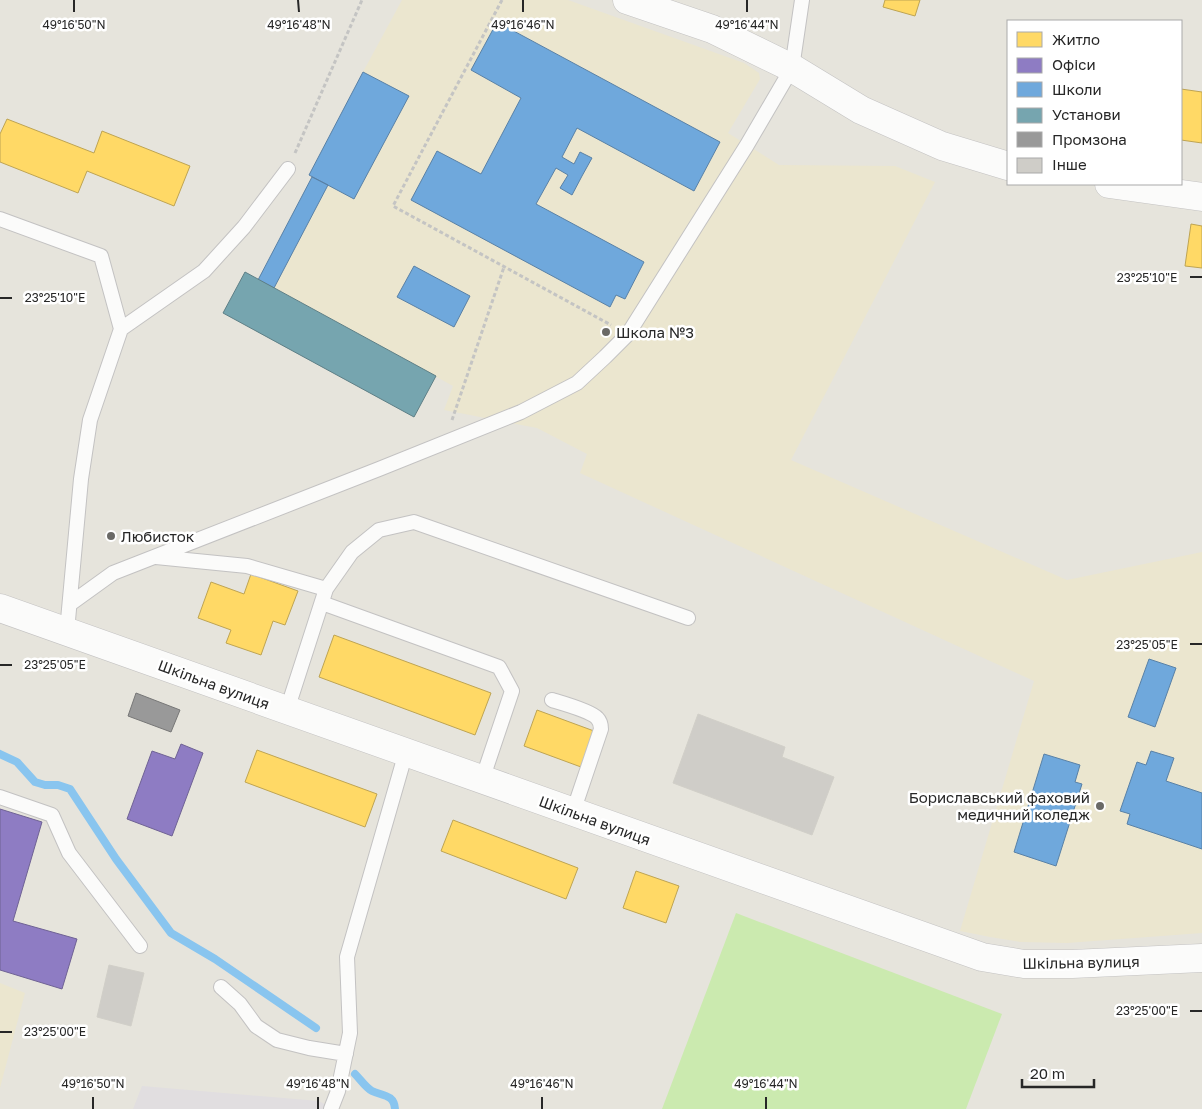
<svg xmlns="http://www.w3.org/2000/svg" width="1202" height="1109" font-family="'Golos Text',sans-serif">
<rect width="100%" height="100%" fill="#e6e4dc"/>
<!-- industrial -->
<path fill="#e1dee0" d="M142 1086 319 1101 333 1109H133Z"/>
<!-- education -->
<path fill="#ebe6cf" d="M402 0H568L744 63 759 73 760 79 728 133 779 165 895 166 935 182 791 460 1067 580 1202 552V933L1067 943 1021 942 990 937 960 931 1034 681 580 473 587 454 537 428 444 410 453 386 274 288 328 185 354 199 408 96 363 72Z
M0 983 25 993 0 1088Z"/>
<!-- pitch -->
<path fill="#cbeaaf" d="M736 913 1002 1014 966 1109H662Z"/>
<!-- homes -->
<path fill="#ffd966" stroke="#bea453" d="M885 0H920L915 16 883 7Z
M1181 89 1202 92V143L1181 140Z
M7 119 94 153 102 131 190 166 174 206 87 171 78 193 0 162V134Z
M1191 224 1202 226V268L1185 266Z
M251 574 298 591 285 625 273 621 261 655 226 643 231 630 198 618 211 582 244 594Z
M334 635 491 693 475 735 319 677Z
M537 710 594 731 581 767 524 746Z
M257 750 377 794 365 827 245 782Z
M453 820 578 868 566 899 441 851Z
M636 871 679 886 666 923 623 908Z"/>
<!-- offices -->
<path fill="#8e7cc3" stroke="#6f6294" d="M181 744 203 753 172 836 127 819 152 751 175 759Z
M0 809 42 822 13 921 77 939 62 989 0 970Z"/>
<!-- schools -->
<path fill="#6fa8dc" stroke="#5981a6" d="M497 22 720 142 694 191 577 128 562 157 574 164 580 152 592 158 582 176 572 195 560 188 568 175 556 168 536 204 644 262 625 299 616 295 610 307 411 200 437 151 481 174 521 98 471 70Z
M363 72 409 96 354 199 309 175Z
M312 177 328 185 274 288 258 280Z
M414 266 470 296 454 327 397 297Z
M1149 659 1176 668 1155 727 1128 717Z
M1151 751 1174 758 1166 781 1202 793V849L1127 824 1130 814 1120 811 1137 762 1146 765Z
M1044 754 1080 765 1075 782 1082 784 1056 866 1014 852Z"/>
<!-- public -->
<path fill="#76a5af" stroke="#5e7f86" d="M245 272 436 376 414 417 223 313Z"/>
<!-- industry -->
<path fill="#999" stroke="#777" d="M136 693 180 710 171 732 128 716Z"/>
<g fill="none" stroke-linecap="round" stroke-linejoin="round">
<!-- stream -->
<path stroke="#89c5ef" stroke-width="8" d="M0 754 17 762 35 782 45 785H58L70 789 116 859 171 933 215 959 316 1028
M355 1074C360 1079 366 1088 372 1091 382 1096 394 1094 395 1109"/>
</g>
<!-- building -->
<path fill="#cfcdc8" stroke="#d1cfc8" d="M698 714 785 747 782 757 834 777 812 835 673 783Z
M109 965 144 973 131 1026 97 1017Z"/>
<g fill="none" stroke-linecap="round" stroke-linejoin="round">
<defs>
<path id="service" d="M0 219 101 256 121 329 90 420 81 479 67 631
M121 329 204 271 244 227 288 169
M156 557 247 566 326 589
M322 603 499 667 512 691 482 780
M70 604 113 573 379 469 521 412 577 383 605 357 628 334 747 145 792 68 802 0
M552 700C562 703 591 711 597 718 600 721 601 725 601 729L573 812
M287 710 326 589 352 552 379 530 414 522 688 618
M0 797 52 815 69 853 140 946
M221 987 240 1004 256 1026 277 1040 309 1048 346 1054
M331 1109 338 1091 350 1033 347 957 406 752"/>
<path id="minor" d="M627 0 712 29 792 68 861 110 942 146 1008 166
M1109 184 1202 197"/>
<path id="tertiary" d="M0 608 982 957 1024 964H1072L1202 958"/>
</defs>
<!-- service casing -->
<use href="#service" stroke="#c3c2c2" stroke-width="16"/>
<!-- minor casing -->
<use href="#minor" stroke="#c3c2c2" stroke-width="29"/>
<!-- tertiary casing -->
<use href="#tertiary" stroke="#c3c2c2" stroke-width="29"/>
<!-- path -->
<path stroke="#c4c4c3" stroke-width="3" stroke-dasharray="4 2.5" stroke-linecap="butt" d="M502 0 393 206 611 325
M295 153 362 0
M452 420 504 267"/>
<!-- service -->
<use href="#service" stroke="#fbfbfa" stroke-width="14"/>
<!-- minor -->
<use href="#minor" stroke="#fbfbfa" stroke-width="28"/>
<!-- tertiary -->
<use href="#tertiary" stroke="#fbfbfa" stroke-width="28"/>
</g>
<!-- ticks -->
<path fill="none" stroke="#272727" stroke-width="2" d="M74 0V12M298 0 299 12M523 0V12M747 0V12M1190 277H1202M0 298H12M1190 644H1202M0 665H12M1190 1011H1202M0 1032H12M93 1097V1109M318 1097V1109M542 1097V1109M766 1097V1109"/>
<!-- markers -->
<g fill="#6a6966" stroke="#fff" stroke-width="2">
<circle cx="606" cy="332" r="5"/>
<circle cx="111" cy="536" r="5"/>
<circle cx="1100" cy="806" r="5"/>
</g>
<g text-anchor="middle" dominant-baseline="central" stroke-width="5" stroke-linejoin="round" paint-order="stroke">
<!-- poi labels -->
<g font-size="15" fill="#272727" stroke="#fff" text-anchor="start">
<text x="616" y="332">Школа №3</text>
<text x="121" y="536">Любисток</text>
<text x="1090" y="797" text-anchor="end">Бориславський фаховий<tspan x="1090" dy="17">медичний коледж</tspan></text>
</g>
<!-- street labels -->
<g font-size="15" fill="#272727" stroke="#fff">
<text transform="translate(214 684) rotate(20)">Шкільна вулиця</text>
<text transform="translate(595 820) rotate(20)">Шкільна вулиця</text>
<text transform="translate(1081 962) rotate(-1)">Шкільна вулиця</text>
</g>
</g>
<g font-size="12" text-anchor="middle" fill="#272727" stroke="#fff" stroke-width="5" stroke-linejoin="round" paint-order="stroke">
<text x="74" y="29">49°16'50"N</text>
<text x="299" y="29">49°16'48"N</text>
<text x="523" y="29">49°16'46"N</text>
<text x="747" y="29">49°16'44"N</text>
<text x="1147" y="282">23°25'10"E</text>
<text x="55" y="302">23°25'10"E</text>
<text x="1147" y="649">23°25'05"E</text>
<text x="55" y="669">23°25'05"E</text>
<text x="1147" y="1015">23°25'00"E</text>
<text x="55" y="1036">23°25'00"E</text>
<text x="93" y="1088">49°16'50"N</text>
<text x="318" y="1088">49°16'48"N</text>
<text x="542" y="1088">49°16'46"N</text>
<text x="766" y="1088">49°16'44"N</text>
</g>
<!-- legend -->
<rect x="1007" y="20" width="175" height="165" fill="#ffffff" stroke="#a9a9a9"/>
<rect x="1017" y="32" width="25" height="15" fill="#ffd966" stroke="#a9a9a9"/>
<text x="1052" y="45" font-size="15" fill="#272727">Житло</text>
<rect x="1017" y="58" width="25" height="15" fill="#8e7cc3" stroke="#a9a9a9"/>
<text x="1052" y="70" font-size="15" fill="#272727">Офіси</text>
<rect x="1017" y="82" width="25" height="15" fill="#6fa8dc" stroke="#a9a9a9"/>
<text x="1052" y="95" font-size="15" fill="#272727">Школи</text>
<rect x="1017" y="108" width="25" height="15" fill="#76a5af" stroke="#a9a9a9"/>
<text x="1052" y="120" font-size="15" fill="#272727">Установи</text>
<rect x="1017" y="132" width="25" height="15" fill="#999999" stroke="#a9a9a9"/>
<text x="1052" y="145" font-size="15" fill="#272727">Промзона</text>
<rect x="1017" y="158" width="25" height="15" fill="#cfcdc8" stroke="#a9a9a9"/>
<text x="1052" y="170" font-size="15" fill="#272727">Інше</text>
<!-- scale -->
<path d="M1022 1079v8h72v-8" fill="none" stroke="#272727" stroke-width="2.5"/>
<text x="1030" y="1079" font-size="15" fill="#272727" stroke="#ffffff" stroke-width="4" paint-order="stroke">20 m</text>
</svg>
